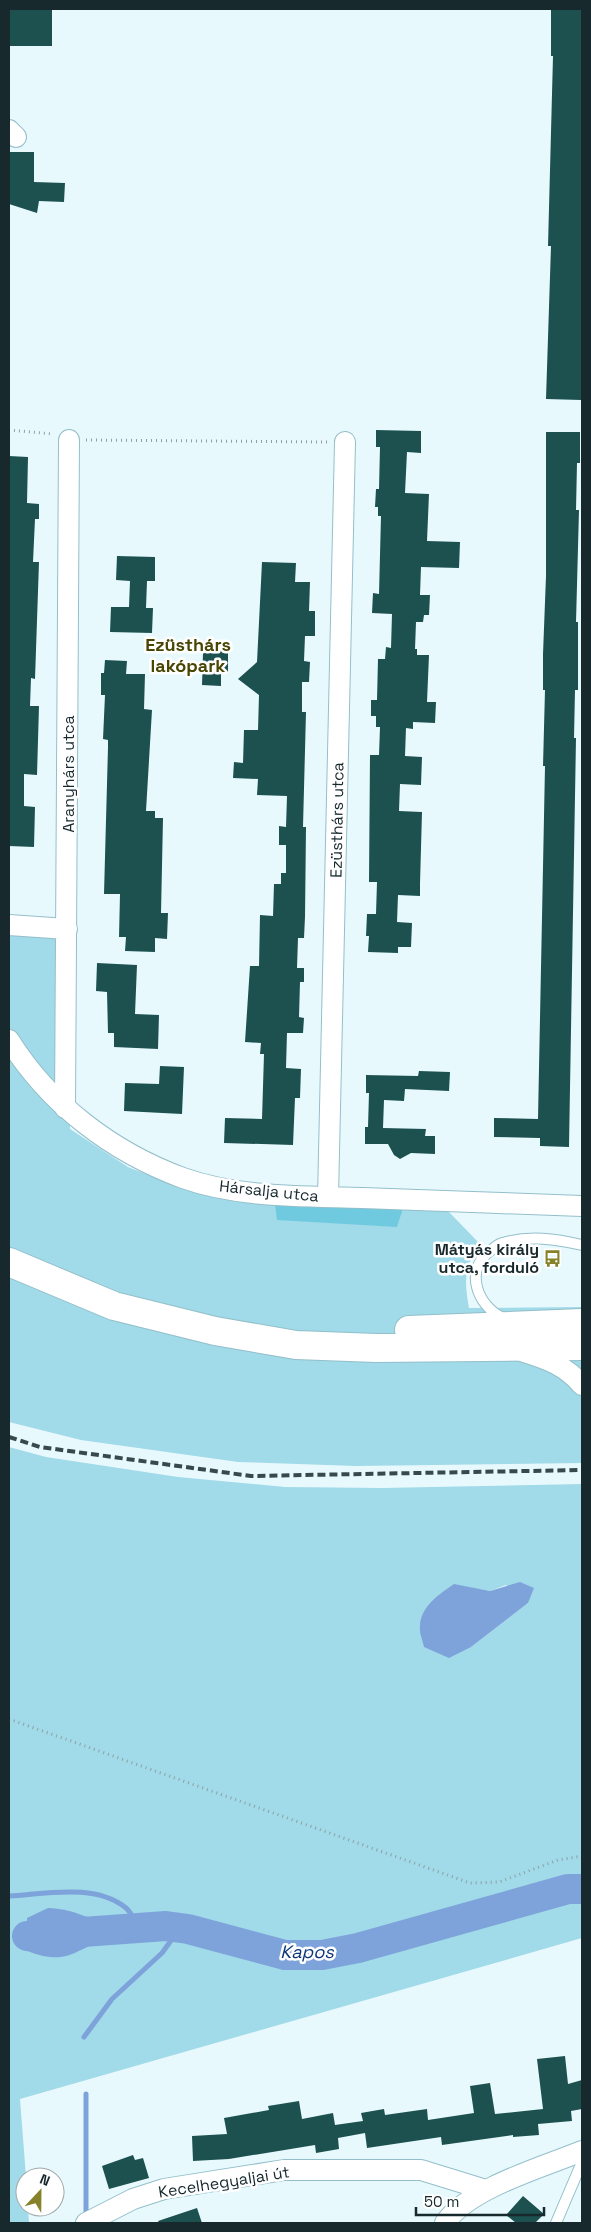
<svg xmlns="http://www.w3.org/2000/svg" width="591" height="2232" font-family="'Space Grotesk',sans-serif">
<rect width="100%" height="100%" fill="#e8f9fe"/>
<!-- green -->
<path fill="#a1dae8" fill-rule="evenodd" d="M9 921 72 924 70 1129 128 1167 181 1188 237 1202 448 1211 480 1244C464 1268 464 1280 469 1308L582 1307V1463L356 1466 238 1462 81 1440 9 1422Z
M9 1447 46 1457 178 1477 285 1487 382 1488 582 1484V1938L20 2099 26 2177 25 2207H28L29 2223H9ZM454 1585 490 1591 506 1585 528 1603 471 1647Z"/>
<!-- forest -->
<path fill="#6fcae0" d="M275 1204 403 1208 397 1227 277 1220Z"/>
<!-- water -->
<path fill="#7ea3db" d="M520 1582 534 1588 528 1603 471 1647 449 1658 424 1647C423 1641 419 1633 420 1627 420 1607 439 1594 454 1584L490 1591Z
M48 1908C73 1909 80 1916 101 1921 115 1925 127 1918 139 1928L137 1937C128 1938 118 1937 109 1939 72 1949 70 1967 27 1951V1918Z"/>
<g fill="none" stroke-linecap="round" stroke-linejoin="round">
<!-- stream -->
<path stroke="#7ea3db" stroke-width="5" d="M9 1896C46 1894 95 1883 126 1908 132 1913 135 1922 139 1928
M84 2037 112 1999 162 1953 180 1928
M86 2094V2213"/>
<!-- river -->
<path stroke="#7ea3db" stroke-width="30" d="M27 1936 166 1926 188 1929 285 1955H322L358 1948 568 1889H582"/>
</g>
<!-- building -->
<path fill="#1c5150" d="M9 9H52V46H9Z
M551 9H582L581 400 546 399 551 246H548L553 56H551Z
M9 152H34V182L65 183 64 202 39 201 37 213 9 204Z
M376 430 421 431V453L407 452 405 493 429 494 427 541 460 542 459 568 421 567 420 595H430L429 615H424L423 622H416L415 649H417V655H429L427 702H436L435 723 413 722V729L406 728 405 756 422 757 421 785 400 784 399 811 422 812 420 884V896L398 895 397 922 412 923 411 947H398V953L368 952 369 936H366L367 914H376L377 882H369L370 755H379L380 727H376V716H371V700H377L378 659H385L386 647 391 648 392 614 372 613 373 593 379 594 381 516H378V507H375L376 489H379L380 447H376Z
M546 432H580V463H577L576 510H579L576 622H578V690H575L574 738H576L569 1147 540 1146V1138L494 1137V1118L538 1119 545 766H543L545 690H543V654L546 576Z
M9 456 28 457 27 503 39 504V519H35L33 562H39L35 679 31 678 30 706H39L37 775 24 774V806L35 807 34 847 9 846Z
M117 556 155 557V581H147L146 608H153L152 633 110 632 111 607H129L130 581 116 580Z
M262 562 296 563 295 582H310L309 611H315V636H305L304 661 310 662 309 682H302V712H306L303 827H306L305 917 304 938H298L297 968H304V982H300L299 1017 304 1018 303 1033H287L286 1068 301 1069 300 1098H295L293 1145 224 1143 225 1118 262 1119 264 1054H260L261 1043 245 1042 250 966H259L260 915 273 916 274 884H281V873H286V845H279V826L286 827 287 796 257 795 258 779 233 778 234 762 243 763 244 730H258L259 695 238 679 257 662Z
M199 650 228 651V672L221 667V686L202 685 203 653Z
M105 660 127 661 126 674H145L144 709 152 710 146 811H155V818H163L161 913H168L167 939 155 938V952L125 951 126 937H119L120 894H104L108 747V740L103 739 105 695H101V673H104Z
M97 963 137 965 135 1014 159 1015 158 1049 114 1047V1033H108L107 992 96 991Z
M160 1066 184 1067 182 1114 124 1111 125 1083 159 1084Z
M419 1071 450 1072 449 1091 405 1089 404 1101 384 1100 383 1128 426 1129 425 1136H435V1154L411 1153 400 1159 394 1155 388 1144H365V1127H368L369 1093H366V1075L418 1076Z
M565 2056 568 2084 582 2080V2109L571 2111 572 2121 538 2124 539 2135 513 2137V2135L442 2145 441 2137 367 2148 365 2133 338 2138 339 2149 316 2153 315 2145 229 2159 193 2161 192 2136 227 2134 224 2118 269 2110 268 2106 299 2101 302 2119 333 2113 335 2125 363 2121 361 2113 384 2109 385 2115 427 2109 428 2120 474 2113 470 2086 490 2083 495 2114 543 2109 537 2059Z
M133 2155 135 2160 143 2158 149 2178 109 2189 102 2166Z
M523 2196 544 2214 535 2223H516L506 2215Z
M197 2208 202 2223H159L158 2221Z"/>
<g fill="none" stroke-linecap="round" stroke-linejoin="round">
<defs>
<path id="lane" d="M503 1318C477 1306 464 1270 490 1251 494 1248 498 1244 503 1243 530 1235 556 1239 582 1245
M556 2223 582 2162"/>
<path id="street" d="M9 130 16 137
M9 925 67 929
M9 1040C49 1104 112 1152 183 1178 239 1198 305 1196 363 1198 436 1201 509 1203 582 1206
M65 1108 69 440
M328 1197 345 442
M524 1352C547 1359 566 1366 582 1385
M86 2223 133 2199 164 2189 284 2170H421L486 2190
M445 2223C469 2188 543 2167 582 2151"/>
<path id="primary" d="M9 1262 114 1306 215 1331 296 1345 376 1348 582 1346
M409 1330 582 1323"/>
</defs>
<!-- lane casing -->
<use href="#lane" stroke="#93bfca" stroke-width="12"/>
<!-- street casing -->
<use href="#street" stroke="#93bfca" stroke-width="22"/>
<!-- primary casing -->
<use href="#primary" stroke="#93bfca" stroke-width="30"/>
<!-- path -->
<path stroke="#8ea0a4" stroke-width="3" stroke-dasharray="1 4" stroke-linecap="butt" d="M9 430 53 434
M86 440 327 442
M9 1719 470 1883 499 1882 558 1860 582 1856"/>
<!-- lane -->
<use href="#lane" stroke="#fff" stroke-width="10"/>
<!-- street -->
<use href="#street" stroke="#fff" stroke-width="20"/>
<!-- primary -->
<use href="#primary" stroke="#fff" stroke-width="28"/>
<!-- rail -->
<path stroke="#37494d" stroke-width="4" stroke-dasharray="8 4" stroke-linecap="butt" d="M9 1437 40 1447 251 1476 582 1470"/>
</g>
<!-- icons -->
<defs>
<symbol id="bus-bare" viewBox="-9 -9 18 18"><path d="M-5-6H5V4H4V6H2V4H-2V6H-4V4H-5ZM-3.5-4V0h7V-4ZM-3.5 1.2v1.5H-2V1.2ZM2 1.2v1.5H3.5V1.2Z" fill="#86822a" stroke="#fff" stroke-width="2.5" paint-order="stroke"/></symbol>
</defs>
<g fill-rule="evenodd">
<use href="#bus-bare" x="540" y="1246" width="25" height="25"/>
</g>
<g text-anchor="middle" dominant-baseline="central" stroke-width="5" stroke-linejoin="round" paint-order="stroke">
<!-- street labels -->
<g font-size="16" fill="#17292d" stroke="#fff">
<text transform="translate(68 774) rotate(-90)">Aranyhárs utca</text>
<text transform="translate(337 820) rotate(-89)">Ezüsthárs utca</text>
<text transform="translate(269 1191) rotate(6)">Hársalja utca</text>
<text transform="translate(224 2182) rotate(-9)">Kecelhegyaljai út</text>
</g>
<!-- poi labels -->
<g font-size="16" font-weight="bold" fill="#17292d" stroke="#fff" text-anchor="end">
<text x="539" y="1249">Mátyás király<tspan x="539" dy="18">utca, forduló</tspan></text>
</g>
<!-- neighbourhood labels -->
<g font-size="18" font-weight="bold" fill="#494604" stroke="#fff">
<text x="188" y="644">Ezüsthárs<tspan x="188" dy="21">lakópark</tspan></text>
</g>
<!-- water labels -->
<g font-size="18" font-style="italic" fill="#0b3779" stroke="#fff">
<text x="307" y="1951">Kapos</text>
</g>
</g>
<!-- border -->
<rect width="591" height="2232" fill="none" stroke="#17292d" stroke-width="20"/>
<!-- north arrow -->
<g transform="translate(40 2192) rotate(22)"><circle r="24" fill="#ffffff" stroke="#a2a9ab"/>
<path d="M0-4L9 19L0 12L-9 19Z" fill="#86822a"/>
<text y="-8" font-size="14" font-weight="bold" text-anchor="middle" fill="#17292d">N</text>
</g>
<!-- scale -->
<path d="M416 2207v8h128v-8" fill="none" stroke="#17292d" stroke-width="2.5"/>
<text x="424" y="2207" font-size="15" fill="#17292d" stroke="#ffffff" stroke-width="4" paint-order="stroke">50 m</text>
</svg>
